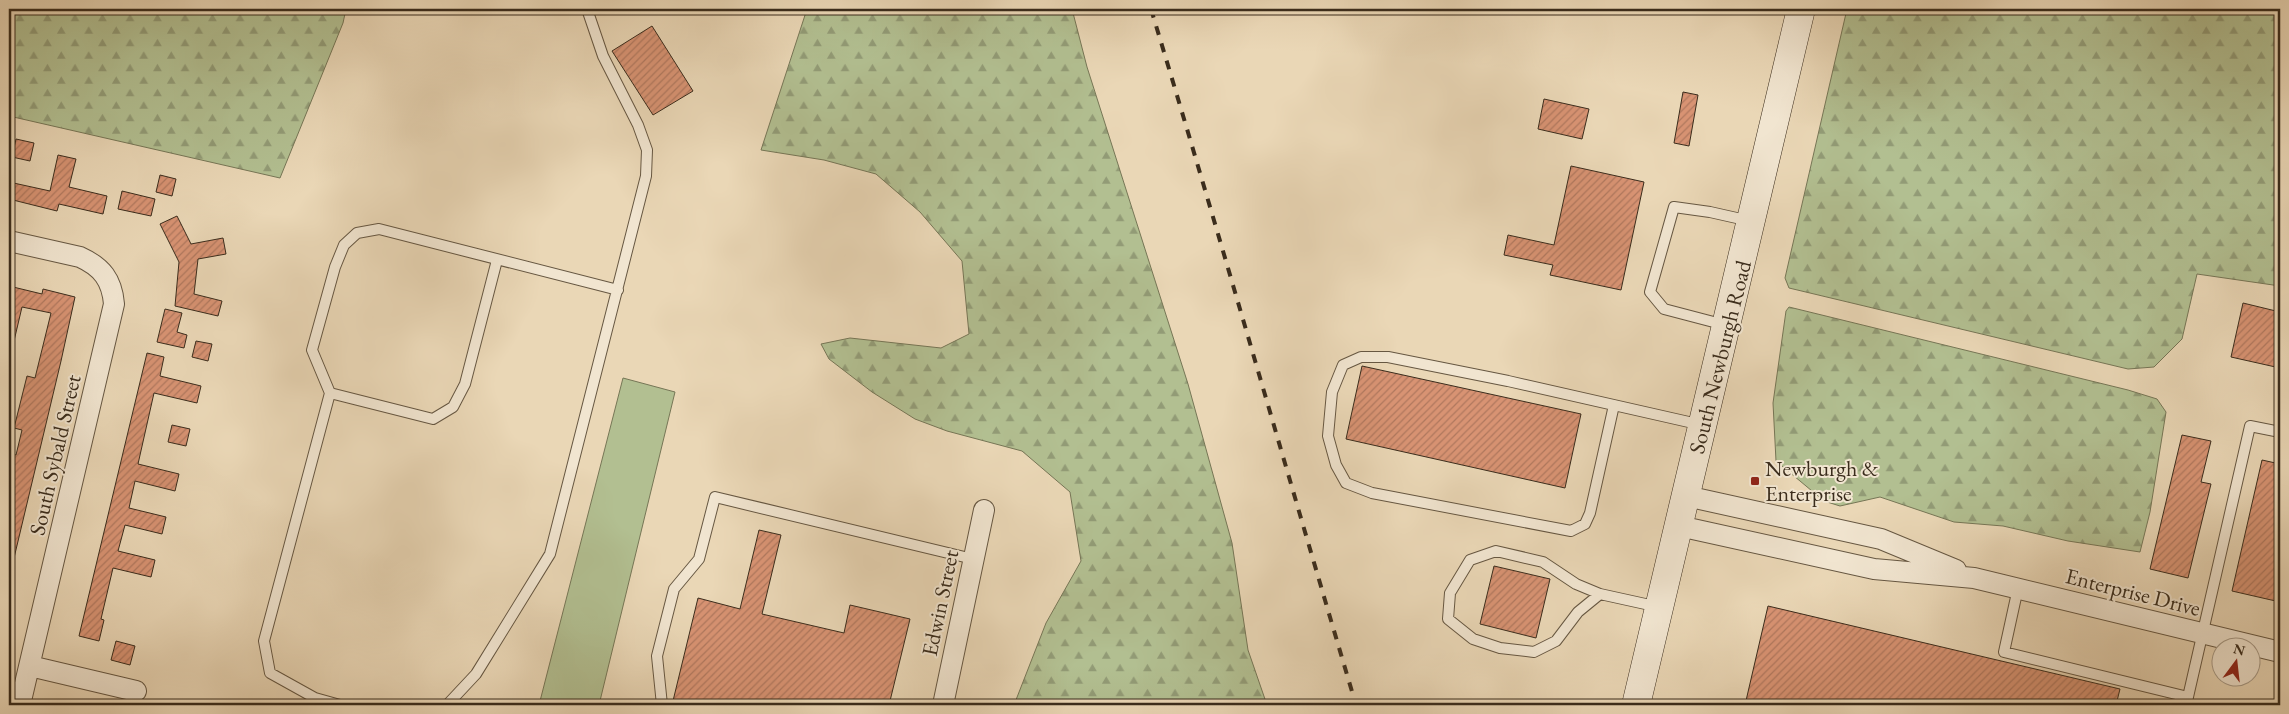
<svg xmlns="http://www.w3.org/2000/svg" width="2289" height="714" font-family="'EB Garamond',serif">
<defs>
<pattern id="forest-firs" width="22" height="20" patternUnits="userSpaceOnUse" patternTransform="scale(1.25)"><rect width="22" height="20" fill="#b2bf91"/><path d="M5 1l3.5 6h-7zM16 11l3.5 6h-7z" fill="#929b76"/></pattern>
<pattern id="building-hatch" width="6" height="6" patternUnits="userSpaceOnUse" patternTransform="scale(1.25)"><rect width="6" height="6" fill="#d89373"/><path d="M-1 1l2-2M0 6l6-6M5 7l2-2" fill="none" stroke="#b0785e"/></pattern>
</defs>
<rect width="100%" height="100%" fill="#ead7b6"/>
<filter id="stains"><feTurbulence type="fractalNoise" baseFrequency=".004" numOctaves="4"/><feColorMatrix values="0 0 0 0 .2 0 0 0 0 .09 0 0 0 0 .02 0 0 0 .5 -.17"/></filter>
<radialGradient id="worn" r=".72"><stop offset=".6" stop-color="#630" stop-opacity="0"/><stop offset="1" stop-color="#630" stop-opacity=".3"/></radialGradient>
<!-- forest -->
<path fill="url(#forest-firs)" stroke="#767656" d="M9 9H71L86 13 96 9H346L343 23 280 178 9 116Z
M807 9H1072L1087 67 1188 384 1232 543 1248 650 1267 705H1014L1046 623 1081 561 1070 492 1022 451 947 431 915 419 872 392 829 359 821 344 850 338 941 348 969 334 962 261 920 212 876 174 824 160 761 150Z
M1847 9H2280V286L2197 274 2182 339 2154 367 2128 369 1789 288 1785 278Z
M1789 307 2128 390 2157 399 2166 412 2150 512 2140 552 2068 541 2003 526 1954 522 1880 497 1840 506 1824 501 1776 461 1773 403 1786 311Z"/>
<!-- garden -->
<path fill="#b2bf91" stroke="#767656" d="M623 378 675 392 599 705H539Z"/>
<!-- building -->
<path fill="url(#building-hatch)" stroke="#3a2c1c" d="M652 26 693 91 653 115 612 51Z
M1683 92 1698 95 1689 146 1674 143Z
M1544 99 1589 109 1582 139 1538 129Z
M16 139 34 143 30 161 12 157Z
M58 155 76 159 69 187 107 196 103 214 59 204 57 211 9 199V182L50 191Z
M1571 166 1644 182 1621 290 1550 275 1553 265 1504 255 1508 235 1554 245Z
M160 175 176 179 172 196 156 192Z
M122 191 155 199 151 216 118 209Z
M177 216 191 244 223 238 226 254 198 259 194 294 222 301 218 316 175 306 179 262 160 224Z
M9 286 42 294 43 289 75 297 61 361 14 558H9V453L16 455 22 430 14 428 27 376 35 378 51 313 22 307 14 341H9Z
M2243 303 2280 312V368L2231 357Z
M165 309 182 313 177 332 187 335 184 348 157 342Z
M196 341 212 344 208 361 192 357Z
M147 353 164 357 160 376 201 386 197 403 154 393 138 464 179 474 175 491 135 481 129 508 166 517 162 534 125 525 118 551 155 560 151 577 113 568 101 619 104 620 99 641 79 636Z
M1362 366 1581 414 1565 488 1346 439Z
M172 425 190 429 186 446 168 442Z
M2182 435 2211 441 2201 482 2211 484 2188 578 2150 569Z
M2262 460 2280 464V602L2232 591Z
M759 530 781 535 762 614 844 633 850 605 910 619 889 705H672L698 598 740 609Z
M1494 566 1550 579 1536 638 1480 624Z
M1768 606 2120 689 2116 705H1745Z
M116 641 135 646 130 665 111 660Z"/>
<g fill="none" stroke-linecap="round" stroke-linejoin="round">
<defs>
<path id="lane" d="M497 260 465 384 453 407 433 419 330 393 312 350 335 267 344 245 357 233 379 229 618 290
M1725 325 1664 309 1650 292 1674 207 1710 212 1750 221
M330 393 264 641 270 673 315 698 340 705
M1614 405 1590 513 1585 524 1571 531 1372 493 1346 483 1336 465 1328 436 1332 392 1343 365 1361 357H1388L1508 381 1702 425
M2018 588 2004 652 2188 697 2186 705
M1600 594 1578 612 1556 641 1534 652 1500 648 1473 639 1448 619 1450 593 1470 560 1496 551 1543 562 1576 584 1600 594 1659 607
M2188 697 2250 426 2280 432
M447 705 476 674 550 554 646 176 647 150 638 125 603 56 587 9
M662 705 657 656 674 589 699 559 715 497 973 559"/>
<path id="street" d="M9 241 80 257C102 267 112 280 114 304L20 705
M1686 496 1881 539 1956 570
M1679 526 1874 569 1974 578 2280 652
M30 666 136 691
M943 705 984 510"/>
<path id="secondary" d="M1636 705C1692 473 1748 241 1801 9"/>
</defs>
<!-- lane casing -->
<use href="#lane" stroke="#665742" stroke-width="12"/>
<!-- street casing -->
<use href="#street" stroke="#665742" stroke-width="22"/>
<!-- secondary casing -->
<use href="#secondary" stroke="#3a2c1c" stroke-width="29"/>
<!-- lane -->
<use href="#lane" stroke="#f1e5d0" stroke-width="10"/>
<!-- street -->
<use href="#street" stroke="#f1e5d0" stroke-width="20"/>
<!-- secondary -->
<use href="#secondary" stroke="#f1e5d0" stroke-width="28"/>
<!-- rail -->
<path stroke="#3a2c1c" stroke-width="4" stroke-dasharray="9 9" stroke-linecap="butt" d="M1151 9C1221 240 1287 473 1356 705"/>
</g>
<!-- markers -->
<rect fill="#8f2418" stroke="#f1e5d0" stroke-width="2" x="1750" y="476" width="10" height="10" rx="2.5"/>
<g text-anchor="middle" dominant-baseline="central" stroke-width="4" stroke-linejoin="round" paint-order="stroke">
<!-- street labels -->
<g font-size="22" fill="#3a2c1c" stroke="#f1e5d0">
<text transform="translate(1720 357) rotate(-76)">South Newburgh Road</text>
<text transform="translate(55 455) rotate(-77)">South Sybald Street</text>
<text transform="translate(2133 592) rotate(14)">Enterprise Drive</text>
<text transform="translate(940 603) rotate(-78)">Edwin Street</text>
</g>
<!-- poi labels -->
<g font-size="22" fill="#3a2c1c" stroke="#f1e5d0" text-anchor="start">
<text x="1765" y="468">Newburgh &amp;<tspan x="1765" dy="25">Enterprise</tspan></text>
</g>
</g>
<!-- margin -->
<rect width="2289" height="714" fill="none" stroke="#ead7b6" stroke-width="30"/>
<rect x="10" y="10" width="2269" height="694" fill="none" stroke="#3a2c1c" stroke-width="2.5"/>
<rect x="15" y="15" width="2259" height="684" fill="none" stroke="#3a2c1c"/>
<!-- north arrow -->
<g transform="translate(2236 662) rotate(15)"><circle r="24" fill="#f1e5d0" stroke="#a89b88"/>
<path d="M0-4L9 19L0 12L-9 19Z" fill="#8f2418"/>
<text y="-8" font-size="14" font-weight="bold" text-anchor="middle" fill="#3a2c1c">N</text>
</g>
<rect width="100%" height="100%" filter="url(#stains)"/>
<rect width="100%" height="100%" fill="url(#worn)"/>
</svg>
